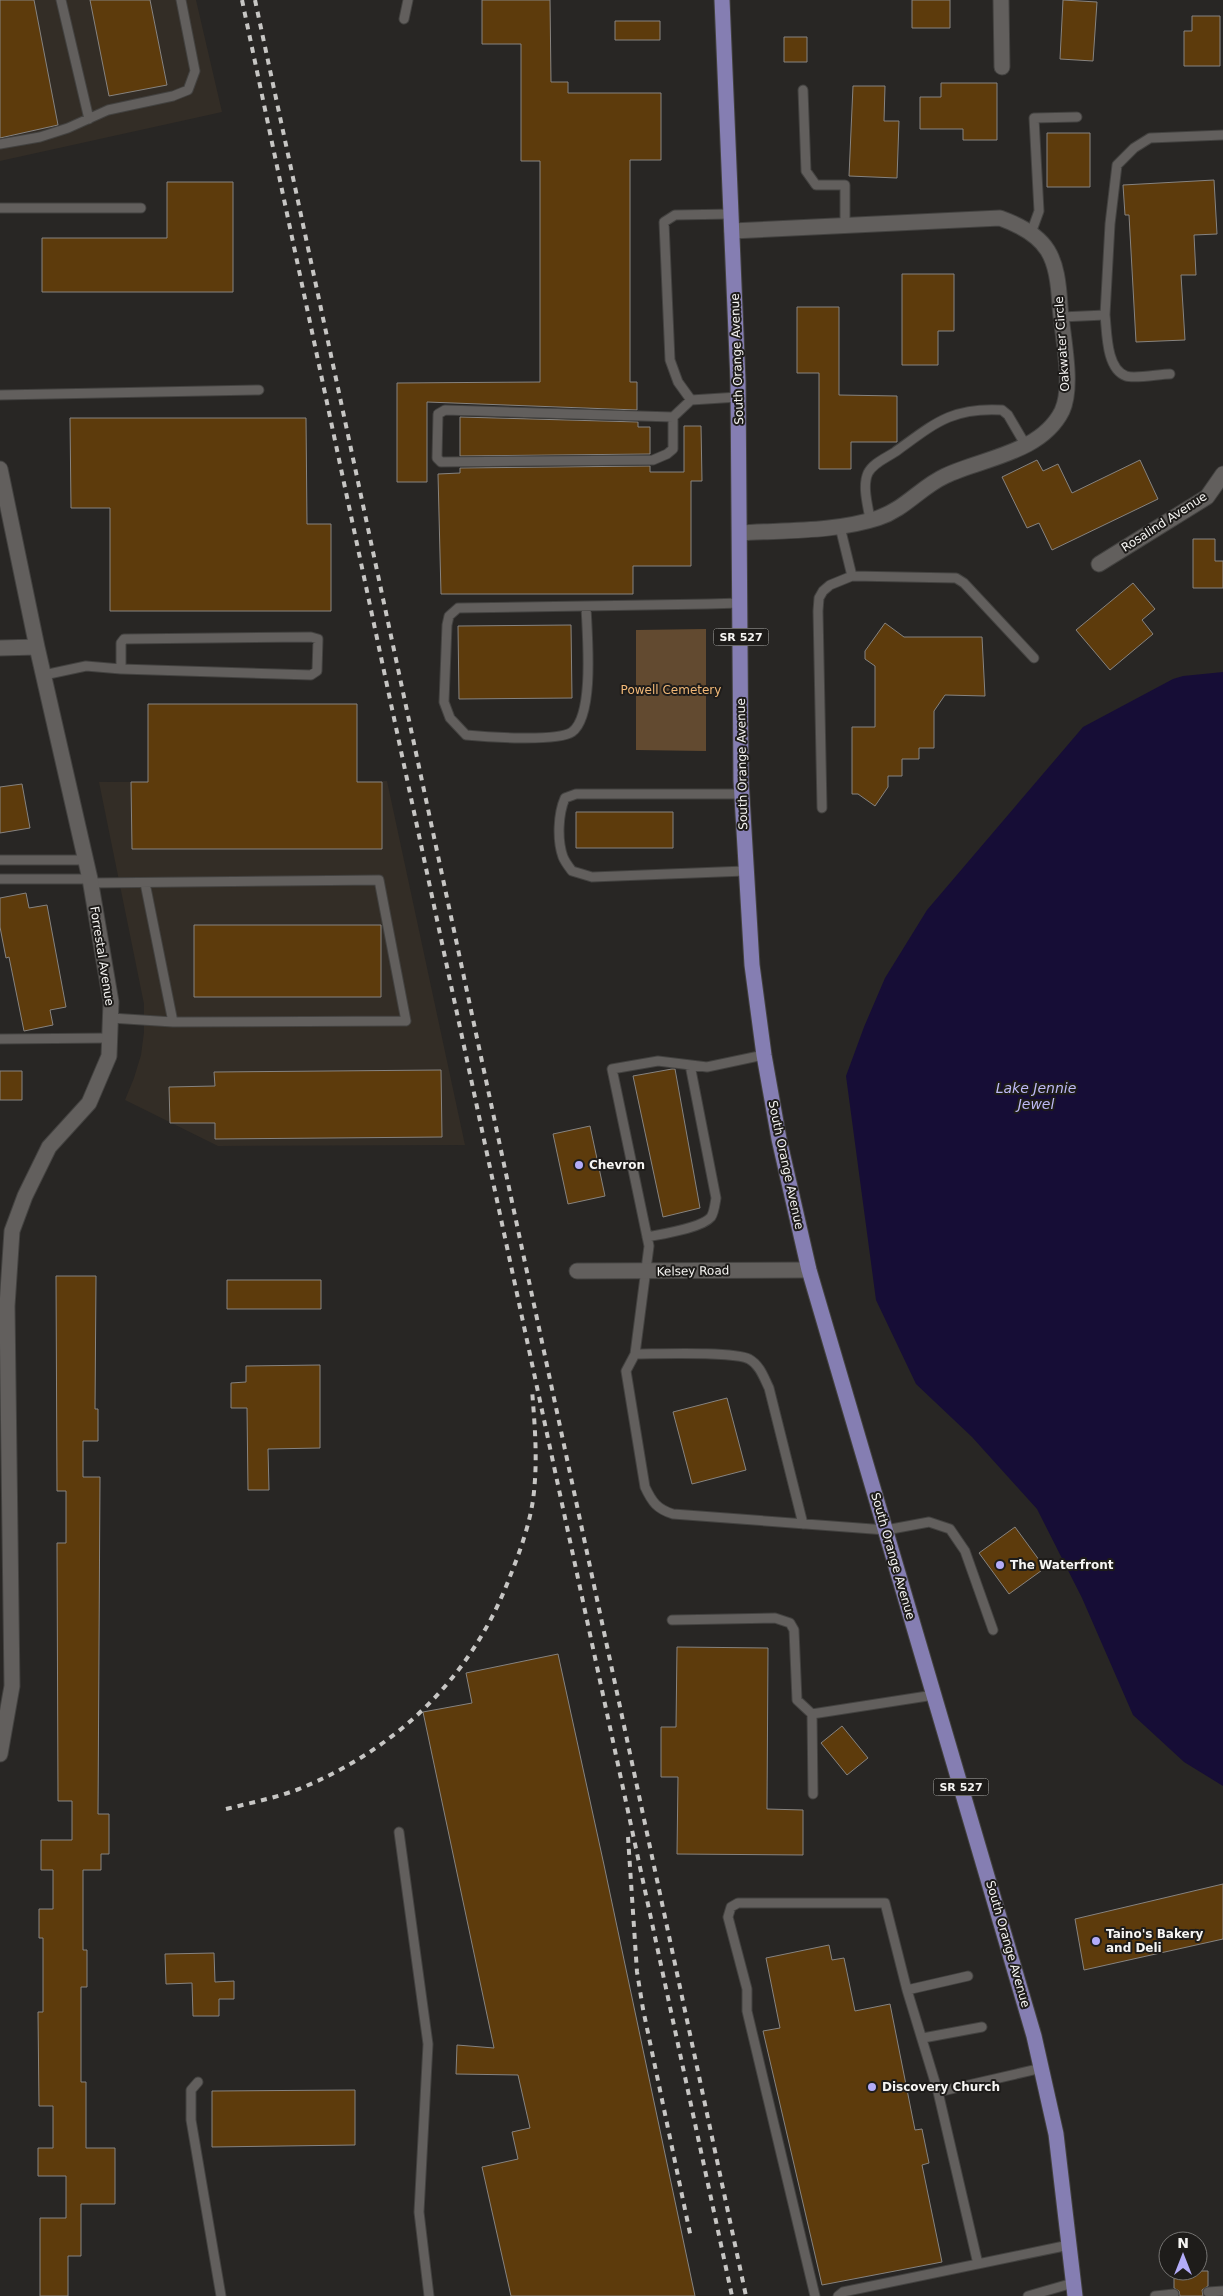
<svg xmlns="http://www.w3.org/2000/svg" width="1223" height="2296" font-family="'DejaVu Sans',sans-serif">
<rect width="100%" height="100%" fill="#282624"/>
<!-- built -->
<path fill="#332d26" d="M0 0H196L222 112 0 161Z
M387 781 465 1145 218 1146 125 1100 134 1078 141 1055 144 1032V1004L99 782Z"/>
<!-- green -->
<path fill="#624a30" d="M706 629V751L636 750V630Z"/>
<!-- water -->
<path fill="#160d36" d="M1223 672V1786L1184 1762 1133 1715 1082 1598 1037 1509 972 1437 916 1384 876 1300 846 1076 864 1027 885 978 927 910 1083 727 1173 679 1183 676Z"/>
<!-- building -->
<path fill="#5d3b0c" stroke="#868380" d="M0 0H34L58 125 0 138Z
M90 0H150L167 85 109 96Z
M482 0H550L551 82H568V93H661V160H630V382H637V410L427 402V482H397V383L540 382V161H521V44H482Z
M912 0H950V28H912Z
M1063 0 1097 2 1093 61 1060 59Z
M1192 16H1220V66H1184V31H1192Z
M615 21H660V40H615Z
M784 37H807V62H784Z
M941 83H997V140H963V129H920V97H941Z
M853 86H885L884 121H899L897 178 849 176Z
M1047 133H1090V187H1047Z
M1214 180 1217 234 1194 235 1196 275H1181L1185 340 1136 342 1129 215H1125L1123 185Z
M167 182H233V292H42V238H167Z
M902 274H954V331H938V365H902Z
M797 307H839V395L897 396V442H851V469H819V373H797Z
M460 417 638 422V427H650V454L460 456Z
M70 418H306L307 524H331V611H110V508H71Z
M684 426H701L702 481H691V566H633V594H441L438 474 460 473V468L650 466V472H684Z
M1037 460 1043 471 1058 464 1072 493 1140 460 1158 499 1052 550 1039 523 1027 528 1002 477Z
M1193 539H1215V561H1223V588H1193Z
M1133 583 1155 609 1142 620 1153 634 1110 670 1076 630Z
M885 623 904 637H982L985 696 945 695 934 711V748H919V759H902V776H888V787L875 806 858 794H852V727H875V666L865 659V651Z
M571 625 572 698 459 699 458 626Z
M148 704H357V782H382V849H132L131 782H148Z
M22 784 30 828 0 833V787Z
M576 812H673V848H576Z
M26 893 29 908 47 905 66 1007 50 1010 53 1025 24 1031 9 957 6 958 0 927V898Z
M194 925H381V997H194Z
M672 1069H675L700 1208 663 1217 633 1076Z
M441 1070 442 1137 215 1139V1123H170L169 1087 215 1086 214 1072Z
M0 1071H22V1100H0Z
M590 1126 605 1196 568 1204 553 1134Z
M56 1276H96L95 1409H98V1441H83V1477H100L98 1814H109V1854H101V1870H83V1950H87V1987H81V2082H86V2148H115V2204H81V2256H68V2296H40V2218H66V2176H38V2148H53V2106H39L38 2012H43V1938H39V1909H53V1870H41V1840H72V1801H58L57 1543H66V1491H57Z
M227 1280H321V1309H227Z
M320 1365V1448L268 1449 269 1490H248L247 1408H231V1383L246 1382V1366Z
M727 1398 746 1470 692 1484 673 1412Z
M1015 1527 1045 1568 1009 1594 979 1553Z
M677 1647 768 1648 767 1809 803 1810V1855L677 1854 678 1777H661V1727H676Z
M558 1654 604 1865 695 2296H511L482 2167 518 2159 512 2132 530 2128 518 2075 456 2074 457 2045 494 2048 423 1712 472 1703 466 1673Z
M842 1726 868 1758 847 1775 821 1743Z
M1223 1884V1939L1084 1970 1075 1919Z
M829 1945 832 1960 844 1958 855 2011 890 2004 915 2130 922 2129 929 2163 922 2165 942 2262 822 2285 763 2031 780 2028 766 1958Z
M214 1953 215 1982 234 1981V1999H219V2016H193L192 1983 166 1984 165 1954Z
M355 2090V2145L212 2147V2091Z
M1174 2271H1208V2286L1202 2290 1203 2296H1180L1179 2291 1174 2288Z"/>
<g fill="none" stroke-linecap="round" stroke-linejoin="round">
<defs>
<path id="lane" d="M61 0 89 119
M404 19 408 0
M803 90 806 171 816 185H845V226
M0 144 40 137 68 128 108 110 173 96 188 90 195 71 181 0
M0 208H141
M1031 233 1039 211 1034 118 1077 117
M1105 315C1107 332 1106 369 1126 376 1135 379 1160 374 1170 374
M1061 317 1105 315 1110 224 1117 165 1134 148 1150 138 1223 135
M0 395 259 390
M691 400 678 382 670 360 664 222 675 215 732 214
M673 417V449L667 454 653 460 441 462 437 458 438 414 445 410 673 417 691 400 738 397
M870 519C868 506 862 486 868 473 873 463 886 458 895 452 934 424 951 407 1002 410L1008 415 1025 444
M840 527 852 576
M586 606C587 634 595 715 572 732 557 742 486 737 466 735L450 718 444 702 447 625 449 616 458 608 708 604 740 603
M44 675 86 666 121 669 311 675 317 671 318 639 311 637 124 639 121 643V669
M742 794H576L565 798C558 814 557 840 563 857 565 862 569 867 572 871L592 877 745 871
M822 808 818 611 819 598 823 591 830 585 852 576 956 578 964 583 1034 658
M0 860H85
M0 879H90
M91 883 379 880 406 1021 173 1022 111 1018
M145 883 173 1022
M0 1039 110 1038
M764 1055 707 1067 658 1061 612 1069 649 1246 635 1354 626 1371 645 1487C652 1502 657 1509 673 1514L886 1530 929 1522 950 1529 965 1551 993 1630
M647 1237C662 1234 702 1228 711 1217 714 1213 715 1204 716 1198L690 1065
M635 1354C658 1354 733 1351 749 1359 760 1365 764 1378 769 1388L803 1524
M672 1620 775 1618 790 1623 794 1630 797 1700 812 1714
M813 1794 812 1714 934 1695
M399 1832 428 2044 419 2212 429 2296
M907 1990 968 1976
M923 2038 982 2027
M198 2082 191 2090V2120L221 2296
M938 2092 978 2264
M1208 2292 1223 2291
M815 2296 747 2011V1989L728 1917 731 1907 738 1903H885L907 1990 938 2092 1042 2068
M838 2296 843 2292 1069 2245
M1028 2296 1073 2283
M1155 2296 1174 2294"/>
<path id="street" d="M1001 0 1002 67
M732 231 1000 218C1050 236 1057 257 1060 306 1062 335 1074 385 1062 411 1041 453 983 458 945 476 921 487 905 509 878 518 835 532 785 530 740 533
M0 469 37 647 90 879 111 1002 109 1056 89 1103 49 1147 25 1196 12 1231 7 1306 12 1686 0 1754
M1099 564 1207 497 1223 474
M0 648 37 647
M577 1271 809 1270"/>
<path id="primary" d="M722 0 738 381 741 780 752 965 764 1055 779 1139 809 1270 1034 2036 1056 2134 1075 2296"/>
</defs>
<!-- lane casing -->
<use href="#lane" stroke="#434240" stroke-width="11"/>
<!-- street casing -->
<use href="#street" stroke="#434240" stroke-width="17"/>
<!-- primary casing -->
<use href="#primary" stroke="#434240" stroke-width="17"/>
<!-- lane -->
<use href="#lane" stroke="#625f5d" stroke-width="9"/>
<!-- street -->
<use href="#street" stroke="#625f5d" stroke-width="15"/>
<!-- primary -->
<use href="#primary" stroke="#857eb2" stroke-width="15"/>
<!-- rail -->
<path stroke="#c7c6c4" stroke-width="4" stroke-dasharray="6 6" stroke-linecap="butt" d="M242 0C403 766 568 1531 732 2296
M255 0 746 2296
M226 1809C250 1803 275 1798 299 1789 397 1749 471 1678 509 1579 519 1554 529 1527 533 1500 538 1463 535 1427 532 1390
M628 1837 637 1972 643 2009 691 2238"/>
</g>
<!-- markers -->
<g fill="#b3acf9" stroke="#1e1c1a" stroke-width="2">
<circle cx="579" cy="1165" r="5"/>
<circle cx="1000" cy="1565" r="5"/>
<circle cx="1096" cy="1941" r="5"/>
<circle cx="872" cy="2087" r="5"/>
</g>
<g text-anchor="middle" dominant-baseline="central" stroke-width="4" stroke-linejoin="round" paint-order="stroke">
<!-- shield labels -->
<g fill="#1e1c1a" stroke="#b5b4b2" stroke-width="1">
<rect x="713.5" y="628.5" width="55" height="17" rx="4"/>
<rect x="933.5" y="1778.5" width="55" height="17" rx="4"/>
</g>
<g font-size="11" font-weight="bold" fill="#f6f5f3">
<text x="741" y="637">SR 527</text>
<text x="961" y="1787">SR 527</text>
</g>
<!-- street labels -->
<g font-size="12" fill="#f6f5f3" stroke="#1e1c1a">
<text transform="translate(1062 344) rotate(-94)">Oakwater Circle</text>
<text transform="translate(737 359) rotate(-92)">South Orange Avenue</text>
<text transform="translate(1164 522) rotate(-33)">Rosalind Avenue</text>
<text transform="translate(742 764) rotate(-91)">South Orange Avenue</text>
<text transform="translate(102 956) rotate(81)">Forrestal Avenue</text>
<text transform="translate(786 1165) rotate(78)">South Orange Avenue</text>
<text transform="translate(693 1271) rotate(-1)">Kelsey Road</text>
<text transform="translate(893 1556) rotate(74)">South Orange Avenue</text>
<text transform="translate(1008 1944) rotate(74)">South Orange Avenue</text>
</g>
<!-- park labels -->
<g font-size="12" fill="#f1b877" stroke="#1e1c1a">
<text x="671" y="690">Powell Cemetery</text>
</g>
<!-- poi labels -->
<g font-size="12" font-weight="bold" fill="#f6f5f3" stroke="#1e1c1a" text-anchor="start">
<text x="589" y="1165">Chevron</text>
<text x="1010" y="1565">The Waterfront</text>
<text x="1106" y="1934">Taino's Bakery<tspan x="1106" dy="14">and Deli</tspan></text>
<text x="882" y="2087">Discovery Church</text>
</g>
<!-- water labels -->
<g font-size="14" font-style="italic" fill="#bebaf6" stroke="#1e1c1a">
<text x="1036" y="1088">Lake Jennie<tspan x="1036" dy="16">Jewel</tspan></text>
</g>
</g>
<!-- north arrow -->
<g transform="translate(1183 2256)"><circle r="24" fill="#1e1c1a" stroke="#747371"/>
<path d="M0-4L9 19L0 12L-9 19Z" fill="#b3acf9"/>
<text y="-8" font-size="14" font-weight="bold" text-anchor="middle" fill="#f6f5f3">N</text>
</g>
</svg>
